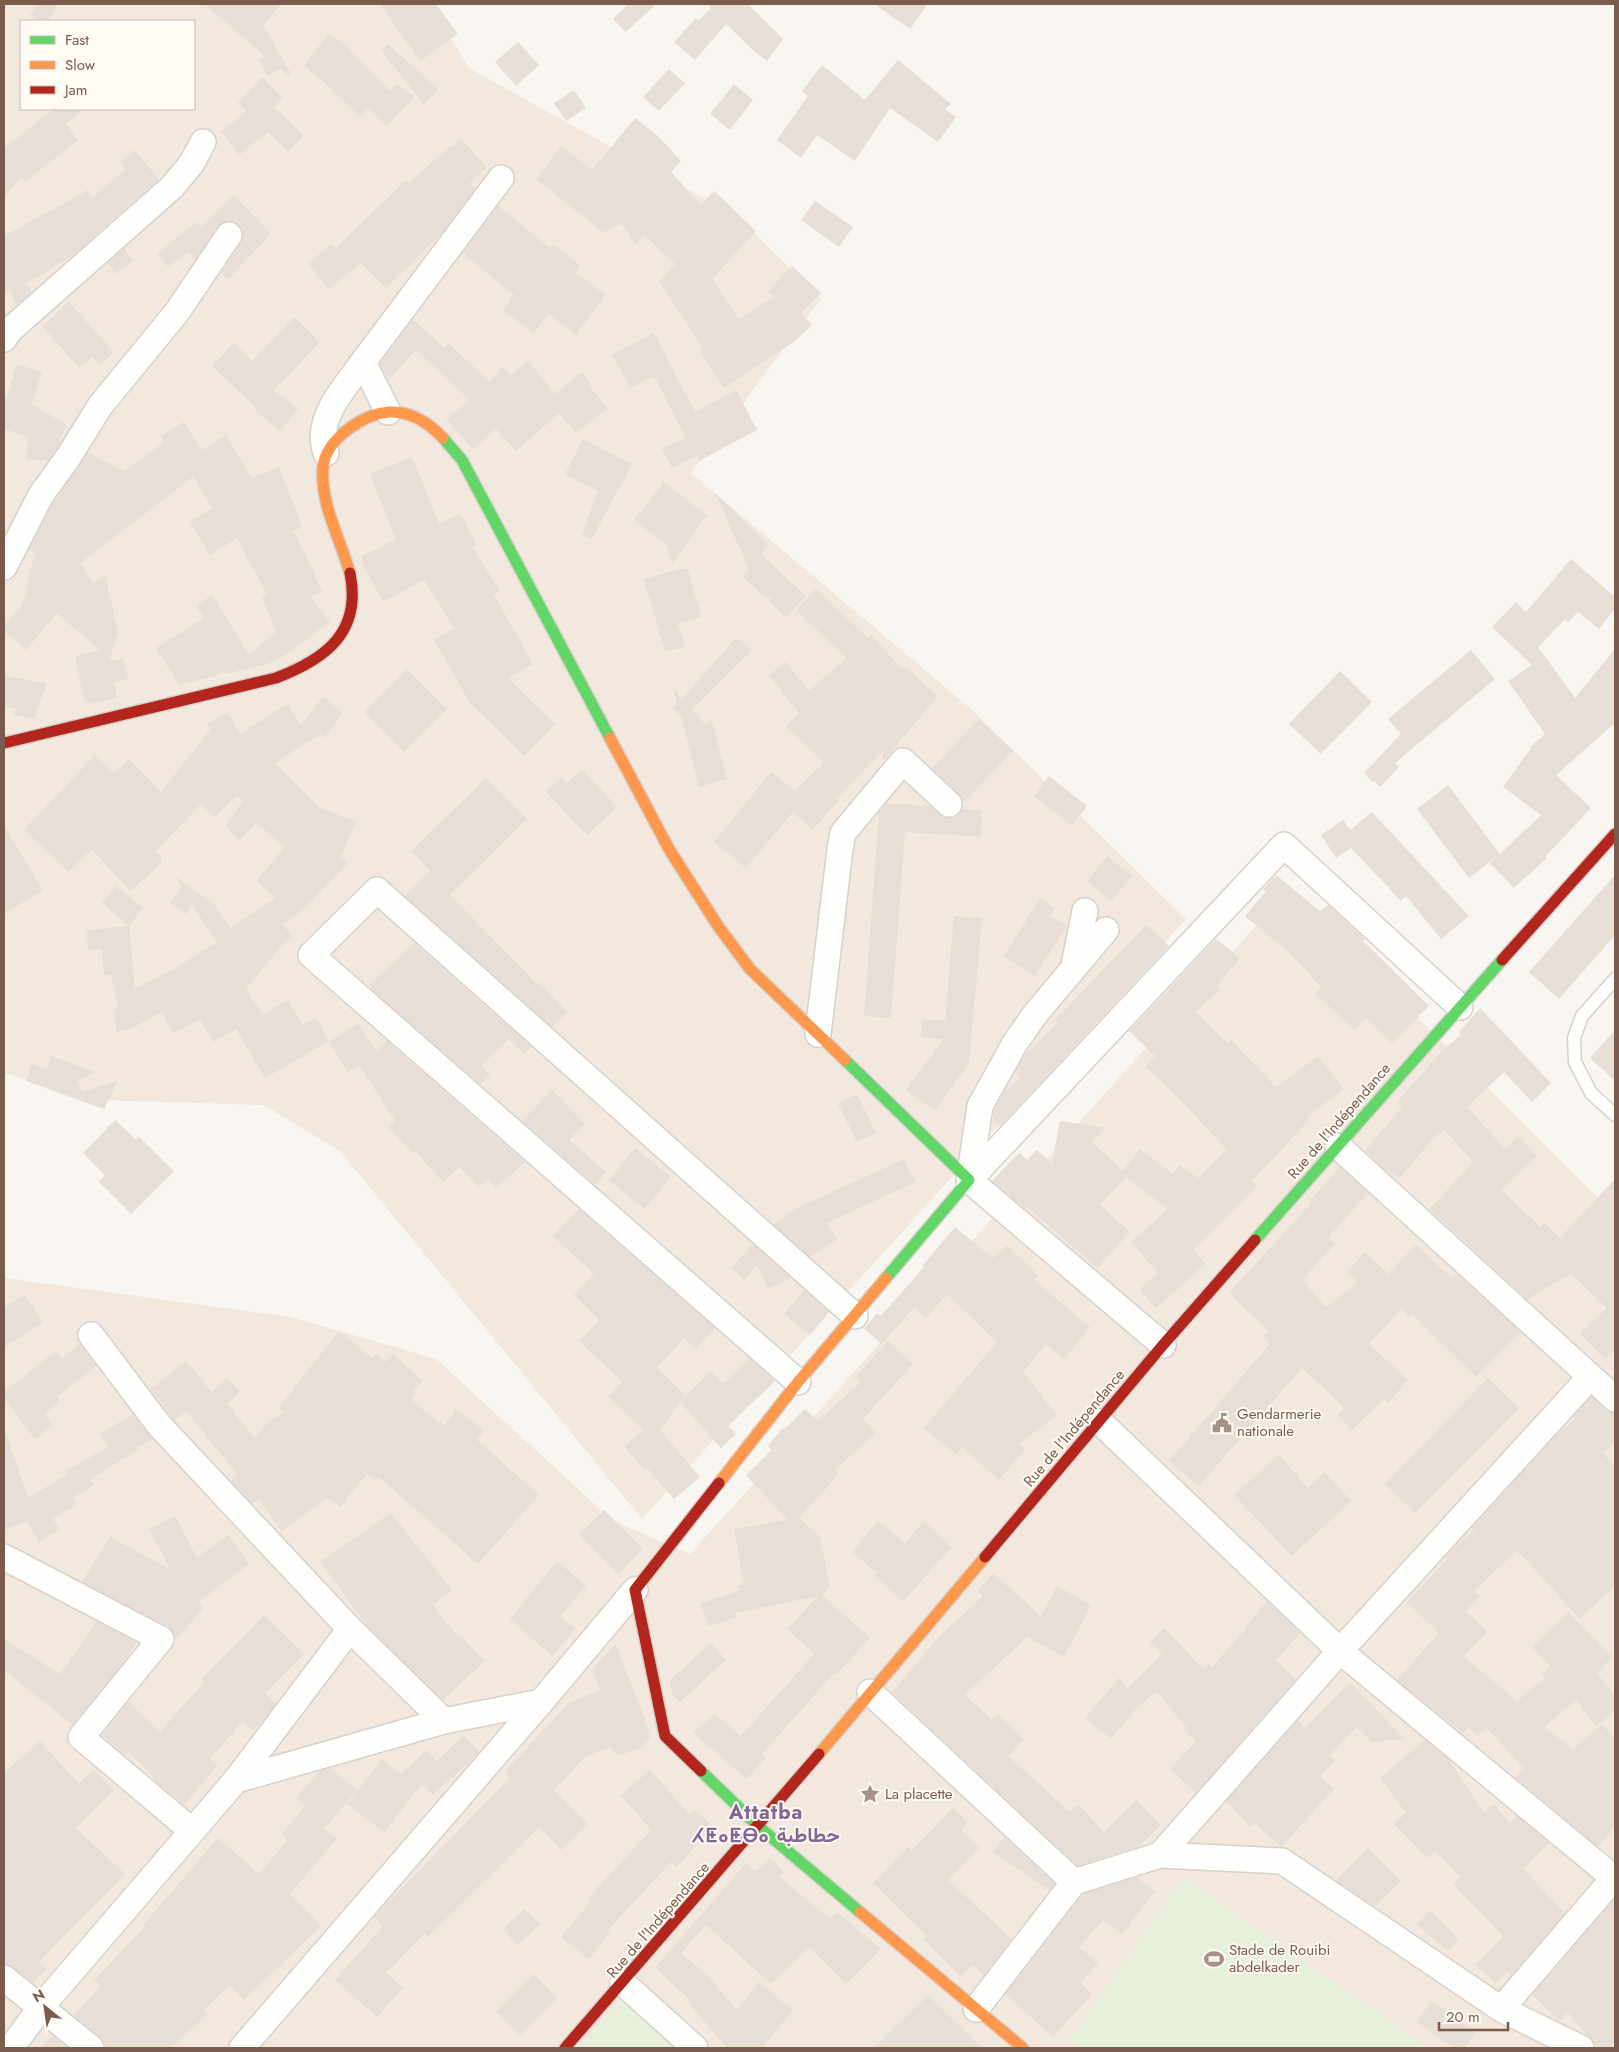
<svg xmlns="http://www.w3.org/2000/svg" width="1619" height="2052" font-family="Jost,Vazirmatn,'Noto Sans Tifinagh',sans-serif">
<rect width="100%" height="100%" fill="#f9f5f0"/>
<!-- residential -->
<path fill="#f2e8de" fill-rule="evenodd" d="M4 4H430L469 68 739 218 821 299 691 473 971 709 1186 919 642 1519 340 1151 264 1105 95 1100 4 1073ZM21 21H194V109H21Z
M1264 917 1404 1004 1615 1215V2048H4V1278L291 1317 436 1359 612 1520 690 1554Z"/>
<!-- green -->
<path fill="#e7f0db" d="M1184 1878 1428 2048H1081L1070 2040Z
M625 1997 681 2048H620L617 2046 615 2048H578Z"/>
<!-- building -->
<path fill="#e6ded7" d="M37 4H58L48 21H40L30 16Z
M204 4H281L263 25 291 74 289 76 280 69 268 76 259 60 265 56Z
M380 4H436L458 34 420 61Z
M628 4H656L626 32 613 19Z
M706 4H748L783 39 767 61 754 51 726 24 695 60 674 42 696 18 698 21 711 8Z
M874 4H928L910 29Z
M329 33 351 49 350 51 390 91 397 84 414 97 387 126 368 109 360 117 323 81 304 66Z
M518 42 539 65 516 86 495 62Z
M388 44 438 89 424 105 381 50Z
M898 60 951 104 945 109 956 117 938 142 890 108 855 161 817 135 801 158 777 140 808 96 802 91 822 65 865 100Z
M669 69 685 83 659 111 643 97Z
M262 77 283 98 274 107 304 135 288 151 268 132 239 155 221 132 246 111 238 103Z
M734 84 753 100 730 130 710 114Z
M574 90 586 108 566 121 554 103Z
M54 109H84L66 124 78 140 25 182 21 178 4 197V148Z
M635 118 658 136 681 161 671 172 701 205 714 191 756 231 712 279 739 319 774 297 768 291 792 266 821 293 801 313 812 325 795 341 724 388 700 352 704 350 659 281 675 264 644 235 636 245 622 223 604 233 536 179 561 146 592 170Z
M461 139 487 167 470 183 476 188 440 235 386 288 361 263 329 289 308 264 331 244 335 249 406 180 409 183 449 147 450 148Z
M134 150 159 179 72 256 27 283 31 292 17 305 10 291 4 294V236L88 190 92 198 126 169 120 162Z
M234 195 271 234 228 279 221 273 241 243 243 236 242 228 237 223 230 221 223 222 217 227 195 260 189 251 168 267 157 253 197 222 201 227Z
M815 201 853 227 839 247 801 220Z
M498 206 550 248 553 244 580 265 575 272 606 295 576 335 549 314 534 333 503 310 514 295 462 253Z
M124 248 133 261 115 274 108 263Z
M69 302 114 352 100 365 93 357 79 368 42 326Z
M294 317 320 342 274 390 298 409 280 431 255 410V407L212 366 234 343 252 361Z
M413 319 444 348 448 343 490 382 502 367 511 375 528 361 555 394 582 372 592 384 589 386 608 408 576 433 559 413 516 451 496 429 473 449 446 419 470 400 416 350 389 379 380 364Z
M654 333 695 412 736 390 757 430 699 461 697 456 672 468 662 449 686 438 654 376 630 388 612 355Z
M17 364 42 372 32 404 67 425 60 439 62 440 48 461 26 459 28 437 4 429V406Z
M184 422 202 450 226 435 252 478 279 467 302 527 293 531 310 564 322 592 310 597 330 622 294 649 274 662 225 674 223 671 215 676 179 685 156 648 204 618 196 606 212 595 249 654 276 632 262 597 267 595 237 538 210 555 190 522 212 508 193 477 80 563 93 583 105 575 114 614 113 618H115L118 633 109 661 123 658 128 679 114 682 117 698 90 704 84 699 75 656 100 650 68 623 67 618 66 621 57 613 26 650 4 631V626L23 603 35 552 29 549 53 503 88 453 124 471 164 442 161 436Z
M583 439 632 464 592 539 582 535 598 491 565 474Z
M412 457 439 524 460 513 477 544 472 547 500 591 494 595 533 664 508 678 555 724 524 756 470 703 434 640 454 628 424 580 383 602 364 567 361 557 396 539 370 474Z
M664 482 707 515 672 564 666 544 634 520Z
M715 493 769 545 761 554 806 596 786 617 769 601 773 596 766 598 742 576 749 569Z
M1571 559 1615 597V608L1599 629 1578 612 1568 622 1565 619 1538 647 1575 698 1615 649V723L1556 775 1591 808 1545 857 1547 858 1514 888 1490 863 1496 857 1469 878 1417 809 1448 785 1500 854 1541 815 1503 787 1531 748 1530 747 1545 734 1508 681 1532 665 1492 627 1516 602 1526 612Z
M680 569H688L701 617 678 623 685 647 665 652 644 579Z
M816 589 868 638 871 635 902 669 905 667 938 696 883 761V751L835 800H839L813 830 793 812 746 868 714 842 771 772 795 791 824 762 786 727 799 713 769 675 786 662 809 691 846 658 796 610Z
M734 640H741L752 650 692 710 706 725 712 720 727 779 699 787 681 716 673 709 677 704 674 689 682 699Z
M1471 650 1495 679 1395 763 1399 767 1380 787 1374 781 1372 782 1364 773 1401 734 1388 719Z
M407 669 447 709 404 752 364 712Z
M1340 671 1372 702 1321 754 1289 724Z
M4 675 46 684 35 719 14 715 16 708 4 707Z
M323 697 343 713 325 738 320 734 275 763 318 807 356 822 341 856 348 863 306 907 283 925 293 937 282 945 246 989 263 1014 288 1000 303 1025 316 1017 329 1041 265 1078 236 1029 213 1042 200 1019 173 1033 162 1012 130 1029 117 1032 113 1009 118 1008 111 974 104 975 102 949 88 950 87 930 129 926 135 989 174 969 217 942 192 905 186 914 170 903 181 888 176 877 214 904 230 928 276 898 256 881 285 847 256 823 239 840 225 826 243 801 237 796 214 817 201 804 156 851 161 857V864L130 891 92 849 69 872 24 830 95 755 114 773 129 759 161 792 210 730 207 724 228 712 240 734 287 704 301 725Z
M979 719 1013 751 964 802 959 794 932 768Z
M582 769 617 807 587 835 546 792 562 777 567 783Z
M1049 776 1087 806 1072 826 1034 796Z
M486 778 527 819 450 895 537 984 539 982 567 1012 552 1027 405 896 430 871 411 851Z
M887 803 930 806 946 818H954L959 814 962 809 982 810 981 837 905 832 891 1018 864 1016 879 812Z
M1372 812 1469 916 1441 939 1406 896 1401 901 1351 848 1336 858 1321 835 1343 820 1350 830Z
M4 826 43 890 4 914Z
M1107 856 1132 876 1111 901 1087 881Z
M1276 875 1320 911 1328 905 1365 939 1363 941 1429 1006 1392 1043 1366 1018 1354 1030 1315 993 1321 987 1293 956 1245 916 1266 891 1263 889Z
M1615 875V935L1559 999 1529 972Z
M116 886 143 908 129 926 102 903Z
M1040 898 1055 908 1050 915 1067 926 1035 976 1004 956Z
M954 916 982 918 969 1063 935 1111 906 1090 943 1039 921 1037 922 1019 945 1021Z
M1146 925 1169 946 1000 1126 993 1118 994 1111 1005 1091 1021 1078 1015 1072 1024 1056 1058 1023 1055 1020Z
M1216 939 1240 958 1216 987 1220 990 1195 1012 1228 1043 1231 1040 1276 1087 1318 1056 1344 1089 1307 1117 1309 1120 1252 1181 1257 1186 1193 1250 1206 1264 1156 1308 1140 1289 1158 1273 1131 1242 1168 1209 1126 1177 1100 1205 1130 1232 1097 1268 1028 1207 1026 1209 992 1181 1019 1153 1027 1160 1037 1150 1052 1164 1060 1121 1106 1128 1092 1142 1123 1171 1140 1149 1173 1174 1180 1165 1198 1178 1227 1150 1171 1090 1145 1067 1155 1056 1129 1031Z
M414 943 531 1047 524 1054 509 1039 481 1065 490 1075 480 1084 380 997 369 985Z
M1480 1008 1551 1083 1532 1102 1504 1072 1467 1107 1505 1149 1518 1136 1537 1156 1501 1190 1541 1227 1545 1223 1560 1238 1615 1179V1349L1605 1359 1580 1334 1607 1308 1571 1274 1527 1299 1430 1209 1473 1162 1444 1129 1430 1142 1399 1179 1389 1170 1387 1171 1365 1151 1402 1107 1397 1102 1440 1053 1461 1034 1459 1032Z
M358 1023 376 1051 387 1041 525 1162 496 1188 488 1179 479 1187 459 1167 443 1182 415 1151 413 1153 388 1127 395 1121 359 1065 348 1072 329 1042Z
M1615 1030V1081L1590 1058Z
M51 1056 95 1072 78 1080 82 1092 118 1081 104 1109 26 1081 32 1064 47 1069Z
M552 1090 585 1124 569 1140 606 1172 596 1185 522 1121Z
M857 1094 876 1133 857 1142 838 1104Z
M115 1120 136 1140 138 1136 174 1171 131 1214 99 1182 105 1175 83 1153Z
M635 1148 671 1177 645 1209 609 1180Z
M904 1159 915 1182 827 1223 837 1239 810 1257 773 1224 795 1209Z
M1340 1167 1368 1193 1328 1238 1335 1244 1302 1280 1326 1307 1358 1282 1347 1272 1365 1252 1388 1274 1416 1245 1452 1278 1457 1275 1521 1332 1476 1377 1413 1315 1409 1318 1402 1308 1369 1344 1408 1380 1388 1403 1384 1399 1352 1430 1338 1415 1345 1408 1302 1368 1199 1486 1169 1461 1270 1344 1263 1336 1269 1331 1229 1293 1312 1202 1310 1201Z
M579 1209 715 1328 696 1349 684 1338 657 1368 685 1395 682 1399 711 1371 723 1384 749 1358 775 1381 728 1426 736 1434 721 1448 680 1402 660 1430 700 1477 674 1499 648 1469 645 1471 624 1446 644 1430 608 1397 622 1382 579 1341 599 1320 574 1295 594 1274 553 1236Z
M955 1227 993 1258 1007 1245 1038 1275 1034 1280 1090 1327 1064 1359 1046 1344 1023 1372 1057 1415 1019 1444 1025 1450 999 1480 962 1447 956 1455 924 1428 997 1342 947 1294 926 1318 914 1307 882 1344 864 1329 877 1313 881 1316 924 1267 922 1266Z
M753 1244 791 1278 769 1289 757 1266 744 1280 731 1268Z
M804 1290 829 1312 810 1335 784 1314Z
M25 1294 43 1323 4 1347V1308Z
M339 1331 372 1358 377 1354 385 1362 393 1354 423 1381 413 1391 416 1394 411 1400 444 1426 456 1410 484 1430 477 1440 539 1495 478 1564 379 1477 375 1480 367 1474 340 1507 328 1498 281 1531 259 1499 252 1503 231 1481 237 1474 186 1411 174 1420 151 1389 186 1361 212 1392 227 1378 240 1391 227 1404 255 1438 268 1422 283 1413 279 1407Z
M888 1341 913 1364 863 1419 876 1433 835 1470 839 1474 799 1518 820 1537 830 1587 822 1595 870 1638 836 1675 834 1673 762 1754 766 1757 747 1779 693 1733 715 1714 741 1736 814 1654 787 1629 818 1596 735 1613 736 1618 708 1626 701 1603 739 1591 738 1586 744 1584 734 1529 788 1520 746 1475 772 1450 768 1446 780 1431 783 1428 785 1429 805 1409 818 1421 861 1382 856 1376Z
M80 1344 96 1366 57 1397 60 1402 45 1414 53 1425 35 1439 4 1398V1392L56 1351 62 1358Z
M1488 1378 1519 1408 1415 1513 1385 1484Z
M1591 1397 1606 1410 1615 1413V1441L1603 1453 1615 1467V1587L1579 1618 1517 1550 1474 1591 1480 1597 1466 1611 1487 1632 1463 1656 1517 1701 1545 1678 1541 1674 1550 1666 1532 1647 1568 1612 1612 1657 1597 1673 1615 1697V1711L1596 1726 1576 1700 1544 1727 1573 1749 1602 1724 1615 1739V1827L1598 1847 1515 1777 1523 1768 1487 1728 1477 1736 1469 1727 1463 1733 1397 1680 1439 1633 1407 1602 1448 1559 1446 1556 1474 1530 1472 1528 1554 1437 1576 1419 1574 1416Z
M133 1414 152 1439 137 1448 139 1449 91 1479 94 1485 73 1498 77 1504 53 1519 60 1529 39 1542 27 1522 4 1530V1436H7L28 1498 68 1474 66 1471 108 1447 100 1434Z
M1279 1455 1308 1488 1325 1472 1351 1501 1292 1556 1234 1495Z
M604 1510 643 1549 618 1574 579 1535Z
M391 1513 452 1590 433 1605 458 1637 460 1635 485 1661 443 1700 369 1628 320 1562Z
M175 1516 197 1558 228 1535 249 1564 198 1602 204 1608 175 1640 173 1632 168 1626 82 1582 110 1537 170 1569 149 1529Z
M878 1521 905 1543 924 1521 952 1547 903 1601 875 1576 877 1573 852 1552Z
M557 1561 586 1586 560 1616 576 1629 552 1656 510 1619Z
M993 1573 1041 1616 1057 1586 1091 1605 1064 1657 1027 1637 965 1695 992 1720 998 1714 1024 1739 1008 1756 1070 1812 1078 1804 1104 1832 1137 1800 1161 1825 1139 1846 1078 1866 943 1740 938 1733 937 1735 892 1692 939 1637 983 1596 978 1591Z
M1267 1601 1300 1633 1276 1660 1296 1679 1196 1793 1170 1769 1196 1741 1184 1730 1186 1727 1156 1691 1135 1710 1111 1739 1085 1718 1119 1678 1127 1688 1162 1654 1150 1642 1164 1628 1203 1669 1209 1664 1212 1667 1248 1626 1247 1625Z
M264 1615 304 1654 265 1693 276 1704 263 1721 253 1730 243 1721 210 1759 218 1765 184 1805 152 1778 154 1777 128 1752 125 1755 102 1734 128 1702 160 1732 204 1682 201 1680Z
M97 1622 136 1642 126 1660 73 1725 4 1670V1639L60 1674Z
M711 1643 726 1660 680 1702 672 1694 670 1680Z
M616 1644 647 1725 650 1739 642 1747 618 1756 609 1747 585 1757 554 1790 588 1824 561 1850 539 1827 428 1937 424 1934 386 1973 403 1988 377 2017 335 1980 383 1926 374 1917 509 1779 506 1770 570 1702 600 1690 592 1669Z
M1350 1683 1405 1739 1372 1742 1357 1727 1330 1755 1336 1761 1320 1776 1334 1789 1281 1847 1255 1823 1250 1827 1226 1801 1298 1720 1305 1728Z
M464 1735 479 1752 433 1795 422 1784 384 1832 347 1804 382 1759 401 1774 427 1750 437 1761Z
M1425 1740 1449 1760 1484 1813 1494 1804 1510 1823 1517 1816 1549 1843 1523 1869 1565 1913 1511 1975 1507 1971 1496 1983 1475 1965 1503 1936 1453 1885 1460 1877 1435 1851 1427 1858 1394 1824 1406 1813 1380 1778Z
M40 1741 79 1784 93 1769 114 1790 76 1828 125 1874 39 1962 47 1969 33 1983 13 1967 4 1963V1773Z
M330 1768 357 1790 324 1829 337 1839 290 1894 321 1926 244 2000 229 1985 204 2010 208 2014 171 2048H105L104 2042 100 2037 73 2015 101 1986 94 1980 145 1927 143 1925 218 1838 259 1874 288 1840 282 1834 305 1806 296 1798 319 1771Z
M650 1770 689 1814 694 1809 713 1826 677 1867 671 1862 608 1930 610 1932 589 1959 561 1937 591 1901 588 1898 651 1830 621 1795Z
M953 1808 968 1822 961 1830 979 1848 948 1880 1012 1939 984 1975 973 1965 961 1976 948 1964 924 1939 927 1936 873 1883 909 1846 912 1850Z
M1004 1837 1055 1884 1049 1890 993 1852Z
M1368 1848 1401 1881 1375 1906 1336 1880Z
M770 1858 784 1872 779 1877 830 1919 837 1912 881 1949 846 1984 809 1947 771 1984 706 1925 681 1953 708 1976 737 2010 759 1982 793 2010 762 2048H727L688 2002 690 2000 655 1968 746 1863 755 1872Z
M1137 1877 1155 1892 1122 1934 1103 1920 1079 1947 1098 1963 1080 1983 1092 1994 1053 2037 1005 1994 1083 1894Z
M1615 1899V2042L1608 2048H1598L1568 2013 1560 2021 1532 1995Z
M525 1909 540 1925 517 1945 503 1929Z
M1430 1910 1459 1939 1448 1951 1417 1925Z
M533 1974 557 1998 520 2035 496 2011Z
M928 1995 982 2048H874Z
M1431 2001 1476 2032 1464 2048H1454L1417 2022Z
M53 2036 68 2048H41Z"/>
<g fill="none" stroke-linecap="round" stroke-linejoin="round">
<defs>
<path id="lane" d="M1615 979 1582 1016 1574 1038 1575 1062 1591 1093 1615 1115"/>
<path id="street" d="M4 339 9 331 172 187 192 163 203 142
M388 412 363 362 501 178
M326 453C314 419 344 389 363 362
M4 567 41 495 69 456 100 406 177 312 229 235
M1074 965 1085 911
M818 1034 840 849 843 833 903 761 949 804
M1338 1146 1615 1399
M969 1180 1284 845 1460 1007
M969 1180 980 1106 1015 1043 1036 1013 1106 930
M969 1180 1163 1345
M91 1335 159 1425 350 1629
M798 1382 311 955 377 890 855 1316
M1100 1422 1340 1651 1615 1879
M4 1557 161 1639 81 1737 191 1830
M870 1692 1074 1882
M236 1780 350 1629 444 1721
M1160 1855 1340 1651 1590 1377
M4 1978 91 2048
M623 1983 695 2048
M976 2009 1074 1882 1160 1855 1282 1861 1501 2009 1581 2048
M1501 2009 1614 1878
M11 2048 41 2007 236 1780 444 1721 541 1702
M242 2048 541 1702 635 1590"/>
<path id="fast" d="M443 438 462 460 610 738
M845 1060 969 1180 886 1278
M1255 1240 1502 960
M701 1771 758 1826 860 1912"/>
<path id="slow" d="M350 573C340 538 320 504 323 467 326 439 363 414 389 412 410 411 429 423 443 438
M610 738 669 849 718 926 750 969 845 1060
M719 1483 798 1382 886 1278
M819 1754 985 1557
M860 1912 1023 2048"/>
<path id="jam" d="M4 743 276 678C326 659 362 632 350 573
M1502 960 1615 834
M985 1557 1163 1345 1255 1240
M701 1771 665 1736 635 1590 719 1483
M565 2048 819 1754"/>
</defs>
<!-- lane casing -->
<use href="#lane" stroke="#d7d1cb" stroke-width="15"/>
<!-- street casing -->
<use href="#street" stroke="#d7d1cb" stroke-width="28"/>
<!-- fast casing -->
<use href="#fast" stroke="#d9d2cb" stroke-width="14"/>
<!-- slow casing -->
<use href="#slow" stroke="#d9d2cb" stroke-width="14"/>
<!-- jam casing -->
<use href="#jam" stroke="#d9d2cb" stroke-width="14"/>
<!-- lane -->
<use href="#lane" stroke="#fefefd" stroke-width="12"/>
<!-- street -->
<use href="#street" stroke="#fefefd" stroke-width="25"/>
<!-- fast -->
<use href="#fast" stroke="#63d668" stroke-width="11"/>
<!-- slow -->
<use href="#slow" stroke="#ff974d" stroke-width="11"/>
<!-- jam -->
<use href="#jam" stroke="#b3261e" stroke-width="11"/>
</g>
<!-- icons -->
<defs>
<symbol id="civic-bare" viewBox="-9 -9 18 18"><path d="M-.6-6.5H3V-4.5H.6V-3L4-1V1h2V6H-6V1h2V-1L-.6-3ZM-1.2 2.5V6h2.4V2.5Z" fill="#a69286" stroke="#fffaf3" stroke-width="2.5" paint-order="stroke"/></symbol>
<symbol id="sight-bare" viewBox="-9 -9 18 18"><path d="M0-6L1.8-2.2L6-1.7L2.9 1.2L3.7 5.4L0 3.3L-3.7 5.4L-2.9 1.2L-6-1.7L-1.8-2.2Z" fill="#a69286" stroke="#fffaf3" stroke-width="2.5" paint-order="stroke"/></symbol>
<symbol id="stadium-bare" viewBox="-9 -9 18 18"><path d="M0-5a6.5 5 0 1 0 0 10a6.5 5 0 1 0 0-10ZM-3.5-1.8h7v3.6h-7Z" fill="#a69286" stroke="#fffaf3" stroke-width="2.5" paint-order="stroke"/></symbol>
</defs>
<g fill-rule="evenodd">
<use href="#civic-bare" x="1208" y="1409" width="28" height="28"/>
<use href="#sight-bare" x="856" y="1780" width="28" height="28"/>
<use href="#stadium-bare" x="1200" y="1945" width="28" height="28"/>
</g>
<g text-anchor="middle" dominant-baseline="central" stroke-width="4" stroke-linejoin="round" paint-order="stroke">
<!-- street labels -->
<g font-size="15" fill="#7a5c4d" stroke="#fffaf3">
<text transform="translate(1339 1121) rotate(-49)">Rue de l'Indépendance</text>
<text transform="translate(1074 1428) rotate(-50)">Rue de l'Indépendance</text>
<text transform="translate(658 1920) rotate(-49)">Rue de l'Indépendance</text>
</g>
<!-- poi labels -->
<g font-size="15" fill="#7a5c4d" stroke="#fffaf3" text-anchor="start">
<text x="1237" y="1414">Gendarmerie<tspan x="1237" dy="17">nationale</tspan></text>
<text x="885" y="1794">La placette</text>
<text x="1229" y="1950">Stade de Rouibi<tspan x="1229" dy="17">abdelkader</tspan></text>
</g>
<!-- district labels -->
<g font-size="20" font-weight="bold" letter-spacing="1" fill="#846695" stroke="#fffaf3">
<text x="766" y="1812">Attatba<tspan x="766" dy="23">ⵃⵟⴰⵟⴱⴰ حطاطبة</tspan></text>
</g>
</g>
<!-- border -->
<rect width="1619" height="2052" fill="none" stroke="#7a5c4d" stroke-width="10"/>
<!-- legend -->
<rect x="20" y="20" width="175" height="90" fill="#fffaf3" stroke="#cabbb1"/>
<rect x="30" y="36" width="25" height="8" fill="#63d668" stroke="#cabbb1"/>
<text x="65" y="45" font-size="15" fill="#7a5c4d">Fast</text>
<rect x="30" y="61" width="25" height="8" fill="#ff974d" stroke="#cabbb1"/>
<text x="65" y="70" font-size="15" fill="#7a5c4d">Slow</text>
<rect x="30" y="86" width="25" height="8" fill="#b3261e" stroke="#cabbb1"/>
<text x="65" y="95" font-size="15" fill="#7a5c4d">Jam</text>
<!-- north arrow -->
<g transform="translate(45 2007) rotate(330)" stroke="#fffaf3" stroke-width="4" paint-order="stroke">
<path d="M0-4L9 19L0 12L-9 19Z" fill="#7a5c4d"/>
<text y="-8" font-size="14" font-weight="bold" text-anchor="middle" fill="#7a5c4d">N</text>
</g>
<!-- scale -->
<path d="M1439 2022v8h69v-8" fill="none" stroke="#7a5c4d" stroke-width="2.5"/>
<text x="1446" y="2022" font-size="15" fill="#7a5c4d" stroke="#fffaf3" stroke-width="4" paint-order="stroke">20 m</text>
</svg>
